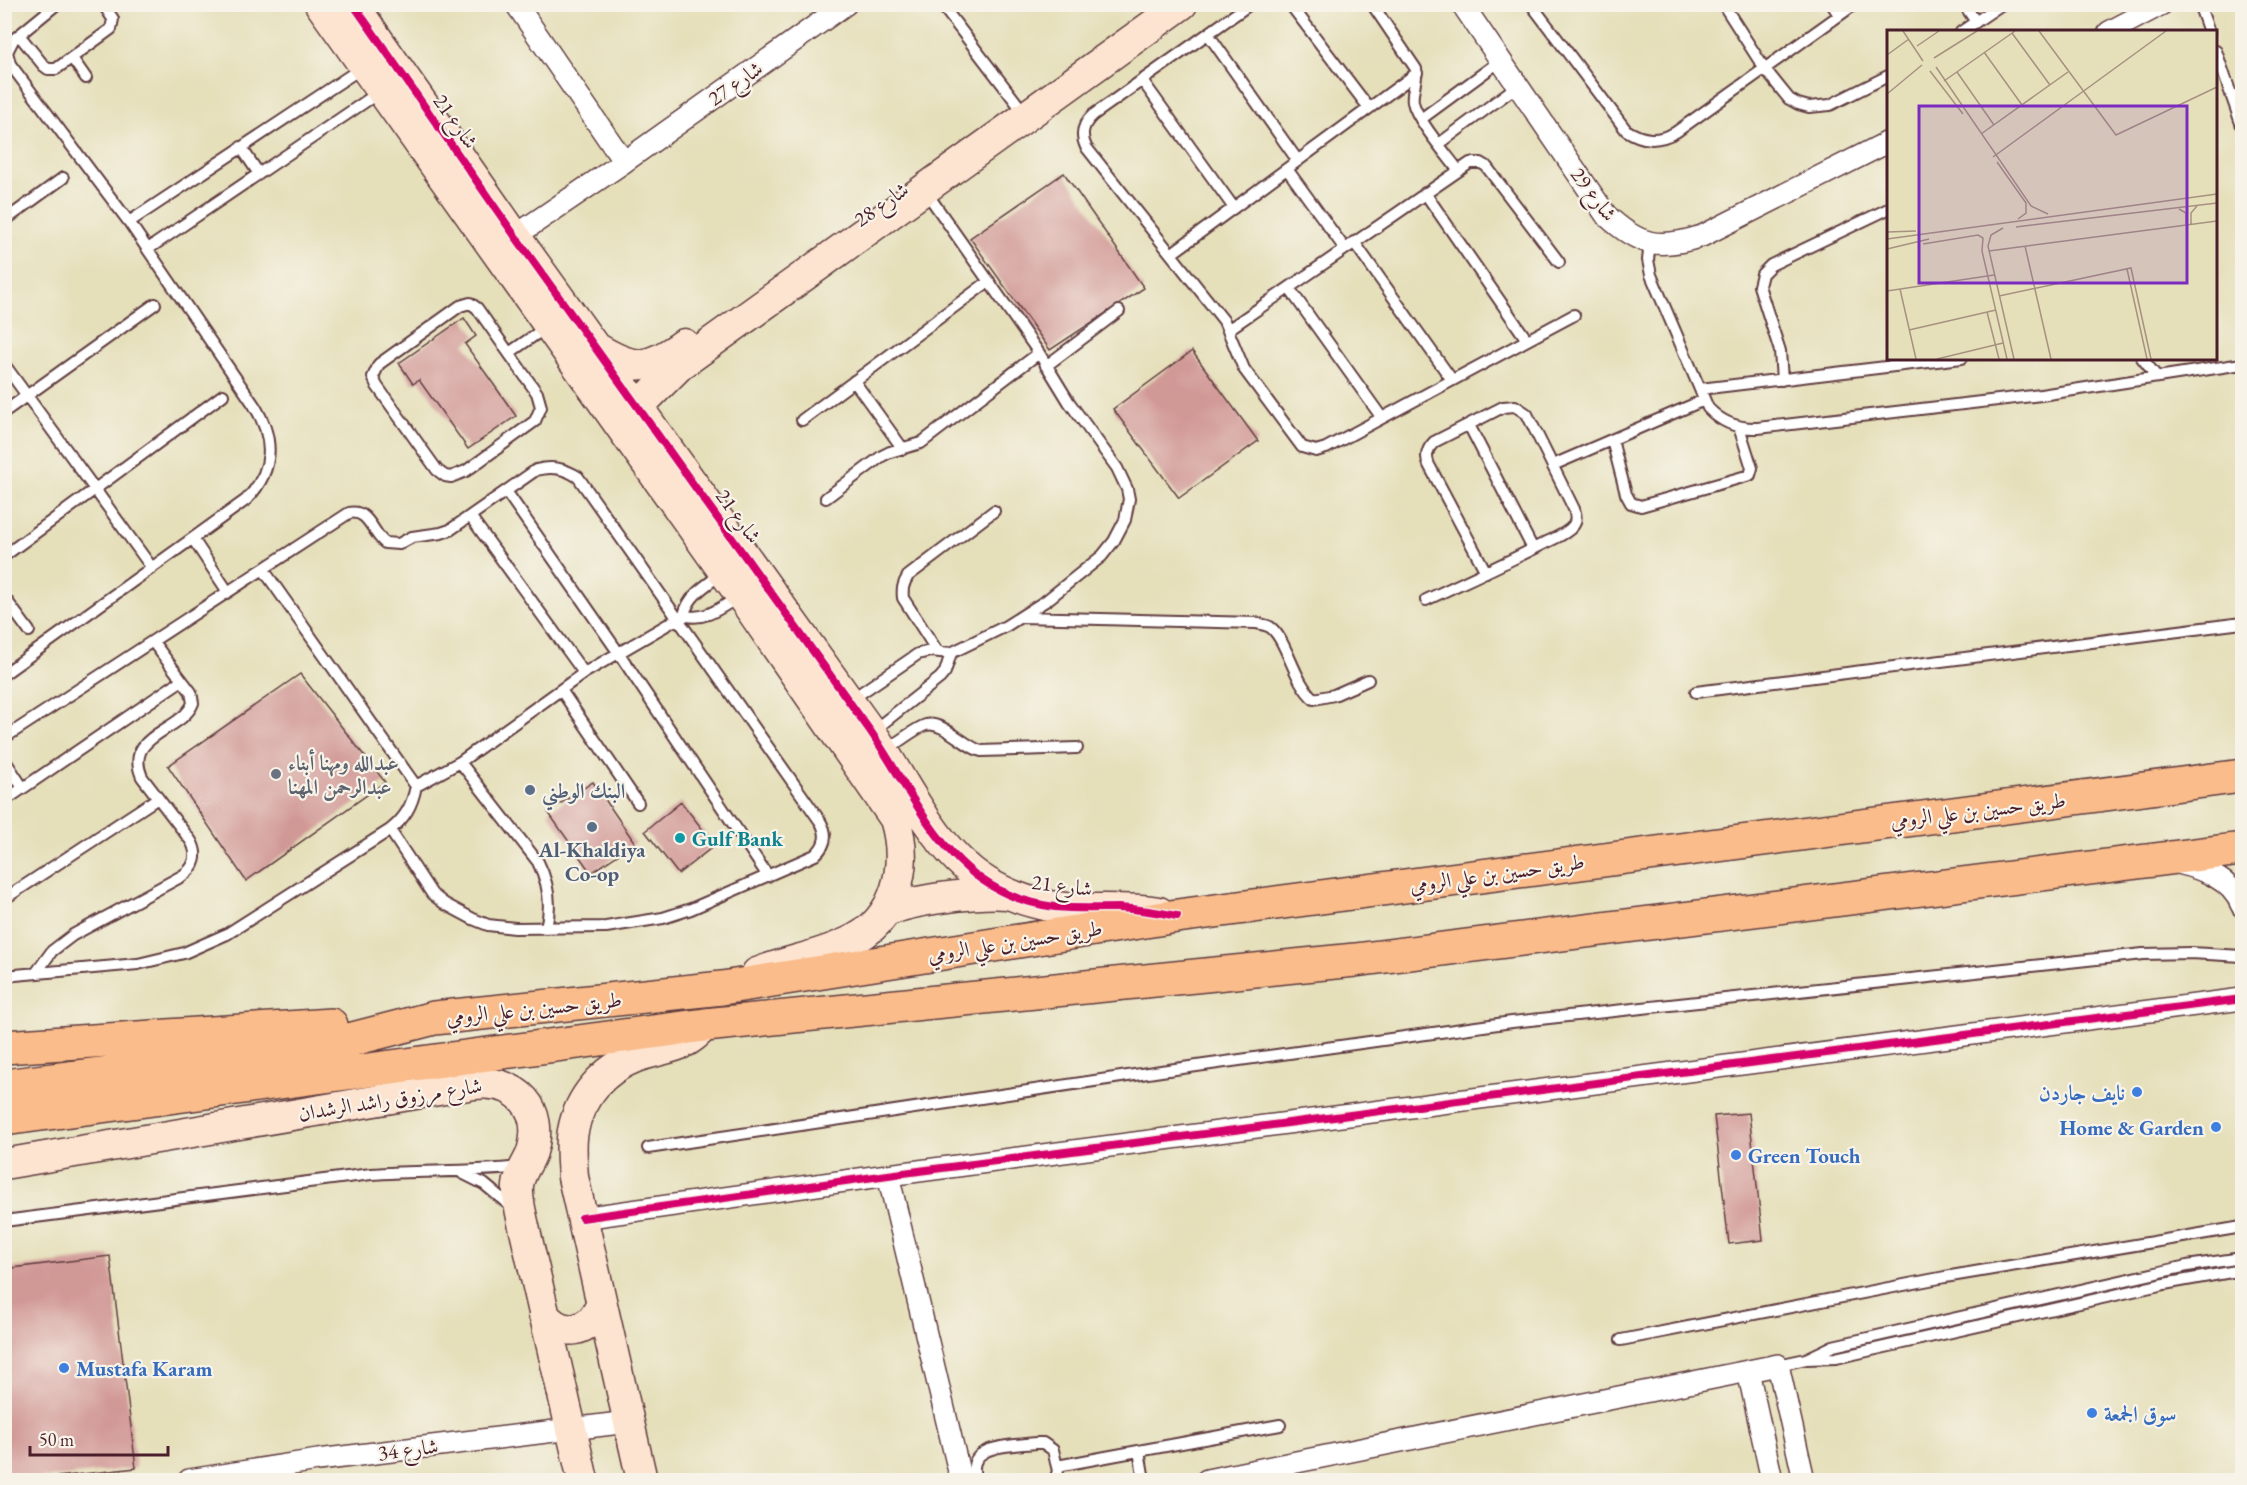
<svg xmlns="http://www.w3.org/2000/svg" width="2247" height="1485" font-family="'EB Garamond',Amiri,serif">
<rect width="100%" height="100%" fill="#f7f3e8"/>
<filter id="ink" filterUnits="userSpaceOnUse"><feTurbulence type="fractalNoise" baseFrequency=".0167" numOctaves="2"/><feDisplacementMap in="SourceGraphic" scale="12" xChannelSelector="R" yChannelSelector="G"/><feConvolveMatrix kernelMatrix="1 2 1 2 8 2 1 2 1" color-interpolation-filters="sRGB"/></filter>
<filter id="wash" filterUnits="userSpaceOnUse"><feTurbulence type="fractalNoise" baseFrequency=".008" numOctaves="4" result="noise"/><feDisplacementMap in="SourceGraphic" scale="24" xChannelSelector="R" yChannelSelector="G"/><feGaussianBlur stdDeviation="1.35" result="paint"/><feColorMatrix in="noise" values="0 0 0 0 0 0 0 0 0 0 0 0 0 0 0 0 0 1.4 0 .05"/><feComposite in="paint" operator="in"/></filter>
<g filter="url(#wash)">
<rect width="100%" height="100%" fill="#e5dfba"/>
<g id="blocks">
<!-- building -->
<path fill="#d19996" d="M1064 173 1144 288 1050 350 970 238Z
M464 318 476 336 465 344 516 416 468 449 419 380 413 384 399 363Z
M1192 351 1258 441 1179 498 1113 409Z
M300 674 385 782 246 881 168 766Z
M593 782 635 843 591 873 548 812Z
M681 802 715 845 678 874 645 831Z
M1749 1113 1763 1240 1729 1244 1714 1116Z
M110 1256 136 1468 30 1480H4V1269Z"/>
</g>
</g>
<g filter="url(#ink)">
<use href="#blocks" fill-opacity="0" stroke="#613c40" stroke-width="1.5"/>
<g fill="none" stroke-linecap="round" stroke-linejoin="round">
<defs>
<path id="lane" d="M941 4 1019 106
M1250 4 1093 115C1083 124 1080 134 1086 147L1224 321 1244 369 1302 447 1316 451 1326 448 1574 315
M1290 4 1369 108
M1372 4 1416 69C1418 80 1411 90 1413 102 1416 119 1447 155 1458 170
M1531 4 1626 130C1643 141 1658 142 1676 132L1855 4
M1723 4 1764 68 1789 99 1798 104 1809 107 1830 105 1888 76
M1832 4 1839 15
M1964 4 1976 22
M2199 4 2209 32
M1961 32 2002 4
M1208 34 1298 161
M19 35 44 66 48 69H56L111 29 113 19 103 4
M2216 51 2242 126
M72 58 86 78
M1142 80 1234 208
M1421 119 1500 61
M1439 144 1517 86
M241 147 259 174
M1287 169 1345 249
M1425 193 1527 340
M4 221 63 178
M129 222 363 67
M1354 242 1452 380
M1650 243 1648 260 1651 275 1708 408C1722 423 1738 429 1758 428L2041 395 2242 364
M148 249 381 91
M1171 254 1417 73
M1289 288 1382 418
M470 303 477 308 537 393 541 407 535 421 466 471 451 477 445 476 437 470 377 386 373 377 379 364 460 306Z
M1229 329 1470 163H1481L1486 166 1559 262
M509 353 548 326
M2142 358 2157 377
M4 364 152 568
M1046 366 1119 311
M1782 380 1780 351 1759 286 1762 274 1771 265 1888 209
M854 381 903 449
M1700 389 1962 358
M4 412 155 304
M802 420 989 281
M1469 425 1533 549
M1612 440 1626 494 1631 503 1641 506 1750 475 1752 468 1739 427
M1553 465 1704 400
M506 491 618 652 768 876
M826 498 882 456 890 452 921 443 1039 353
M470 516 584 673
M193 539 228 592
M4 556 223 395
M263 569 416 786
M4 597 29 631
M1426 600C1466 581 1506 563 1545 543 1553 539 1567 534 1573 526 1577 521 1576 515 1574 509L1527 414 1515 406 1503 407 1434 442C1427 449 1425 456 1429 465L1486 572
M684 615C689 594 707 585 724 572
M1022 617 1256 623C1260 624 1266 625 1270 627 1287 639 1294 683 1314 699L1334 695 1368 680
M937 651 903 598C902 589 903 584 908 576L994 511
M4 674 246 500C275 470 275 439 254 405L129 222 10 64 7 52 13 40 57 4
M561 690 638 803
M1696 692 2242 623
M849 701 918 654 930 651 951 653 1006 626 1047 600 1102 556 1114 541 1125 520 1129 499 1127 489 1117 468 1069 402 1039 353 926 192
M873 731 940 678 945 672 951 653
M4 738 349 513C369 509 372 533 385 543L399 544 412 537 441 533 450 530 536 470C552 466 564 468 578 477L820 821C828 834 826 845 815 855L691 909 663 918 606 927 515 928 488 925 473 919 445 904 432 894 390 830
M885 751C894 745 917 727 926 725 942 720 965 747 981 751L1077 748
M4 759 23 788
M460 762 538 862C549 884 552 905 546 928
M4 801 182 680
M4 899 158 798
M36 973 52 951 73 935 182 876C195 868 199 855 191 841L142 777C123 734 182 732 193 703L191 692 153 642
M4 976 138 964 184 953 227 934 390 830C405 818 412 806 416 786L460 762 584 673 684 615C705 622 723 606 740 596
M648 1148 1161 1071 1512 1022 2143 954 2191 953 2242 956
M462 1173 484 1184 513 1208
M4 1221 371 1174C420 1170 470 1173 520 1167
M1621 1340 1945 1277 2242 1227
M1806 1359 1833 1346 2187 1266 2242 1258
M1778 1365 1806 1359 1836 1358 2164 1284 2242 1270
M1139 1451 1144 1480
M1057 1466 1280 1425
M976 1480C963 1443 1013 1446 1036 1443H1043L1053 1450 1058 1471 1055 1480"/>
<path id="street" d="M516 4 624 162
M1462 4 1606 215C1639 246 1659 250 1702 236L1888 142
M2109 32 2162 4
M515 236 624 162 846 4
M2175 862C2202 869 2231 878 2242 906
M888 1175 961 1480
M582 1218 888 1175 2242 999
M1748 1371 1772 1480
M189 1480 318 1460 628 1422
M1207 1480 1778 1365 1804 1480"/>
<path id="secondary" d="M320 4 751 610 895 819C909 865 898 920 849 942 820 956 787 961 757 973
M353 4 515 236 871 732C923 808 947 888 1050 906 1086 912 1123 906 1159 912
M597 348C635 371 648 370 684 344
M625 420 680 365 1182 4
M885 912C912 899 978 892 1008 894
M4 1164 474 1084C517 1079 545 1109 532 1152 528 1164 519 1173 518 1186 517 1197 520 1208 522 1218L583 1480
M544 1315C563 1338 590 1333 601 1305
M642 1480 573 1177C572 1162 570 1146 573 1131 579 1097 604 1069 636 1057 666 1046 683 1051 705 1025"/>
<path id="highway" d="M4 1047 331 1025
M4 1086 305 1049 349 1040 434 1018 722 988 1177 916 2242 776
M4 1119 705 1025 1355 960 2242 849"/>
</defs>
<!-- lane casing -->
<use href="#lane" stroke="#613c40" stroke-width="14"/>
<!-- street casing -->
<use href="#street" stroke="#613c40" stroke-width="24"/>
<!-- secondary casing -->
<use href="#secondary" stroke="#613c40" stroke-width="33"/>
<!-- highway casing -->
<use href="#highway" stroke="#613c40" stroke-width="36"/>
<!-- lane -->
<use href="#lane" stroke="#fff" stroke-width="10"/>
<!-- street -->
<use href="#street" stroke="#fff" stroke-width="21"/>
<!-- secondary -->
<use href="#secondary" stroke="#fde4d0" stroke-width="30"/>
<!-- highway -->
<use href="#highway" stroke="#f9bc8a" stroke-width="33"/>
<defs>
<path id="cycleway" d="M353 4 515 236 871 732C922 807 951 894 1055 907 1076 909 1097 908 1118 908 1138 909 1158 912 1177 916
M582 1218 888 1175 2242 999"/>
</defs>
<!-- cycleway casing -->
<use href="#cycleway" stroke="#f7f3e8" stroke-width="11"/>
<!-- cycleway -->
<use href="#cycleway" stroke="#d6006c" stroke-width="8"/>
</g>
</g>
<!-- markers -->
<circle fill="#6b7280" stroke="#f7f3e8" stroke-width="2" cx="276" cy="774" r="6"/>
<g fill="#5c6f8a" stroke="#f7f3e8" stroke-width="2">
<circle cx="530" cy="790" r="6"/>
<circle cx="592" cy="827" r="6"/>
</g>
<circle fill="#0f9aa8" stroke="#f7f3e8" stroke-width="2" cx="680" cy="838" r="6"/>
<g fill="#3f7fe0" stroke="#f7f3e8" stroke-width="2">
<circle cx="2137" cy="1092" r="6"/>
<circle cx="2216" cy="1127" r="6"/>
<circle cx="1736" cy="1155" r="6"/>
<circle cx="64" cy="1368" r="6"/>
<circle cx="2092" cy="1413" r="6"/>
</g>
<g text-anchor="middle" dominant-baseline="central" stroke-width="4.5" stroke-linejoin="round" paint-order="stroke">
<!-- street labels -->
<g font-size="21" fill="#4a1f2b" stroke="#f7f3e8">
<text transform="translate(735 83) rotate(-35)">شارع 27</text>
<text transform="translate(456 121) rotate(55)">شارع 21</text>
<text transform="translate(1594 194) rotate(53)">شارع 29</text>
<text transform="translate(881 204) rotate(-35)">شارع 28</text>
<text transform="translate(739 516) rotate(54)">شارع 21</text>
<text transform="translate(1978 810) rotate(-7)">طريق حسين بن علي الرومي</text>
<text transform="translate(1497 873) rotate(-8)">طريق حسين بن علي الرومي</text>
<text transform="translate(1062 885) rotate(7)">شارع 21</text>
<text transform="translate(1015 941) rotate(-9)">طريق حسين بن علي الرومي</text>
<text transform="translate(534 1008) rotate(-6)">طريق حسين بن علي الرومي</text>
<text transform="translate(390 1099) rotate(-9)">شارع مرزوق راشد الرشدان</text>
<text transform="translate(408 1449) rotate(-7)">شارع 34</text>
</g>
<!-- worship labels -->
<g font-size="21" font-weight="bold" fill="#5b616d" stroke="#f7f3e8" text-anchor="start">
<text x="288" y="762">عبدالله ومهنا أبناء<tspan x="288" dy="24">عبدالرحمن المهنا</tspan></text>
</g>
<!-- service labels -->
<g font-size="21" font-weight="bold" fill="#4e5e75" stroke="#f7f3e8" text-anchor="start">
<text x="542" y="790">البنك الوطني</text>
<text x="592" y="849" text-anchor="middle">Al-Khaldiya<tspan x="592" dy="24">Co-op</tspan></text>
</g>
<!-- culture labels -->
<g font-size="21" font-weight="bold" fill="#0d838f" stroke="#f7f3e8" text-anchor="start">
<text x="692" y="838">Gulf Bank</text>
</g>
<!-- shop labels -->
<g font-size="21" font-weight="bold" fill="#366cbe" stroke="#f7f3e8" text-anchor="start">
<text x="2125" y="1092" text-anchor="end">نايف جاردن</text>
<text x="2204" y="1127" text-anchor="end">Home &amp; Garden</text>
<text x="1748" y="1155">Green Touch</text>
<text x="76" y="1368">Mustafa Karam</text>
<text x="2104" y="1413">سوق الجمعة</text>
</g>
</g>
<!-- overview -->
<g transform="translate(1887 30)">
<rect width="330" height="330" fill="#e5dfba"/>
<path fill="none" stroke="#a79281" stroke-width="1.5" d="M16 1 36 31M152 1 229 105 330 57M125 3 163 55M30 16 52 1M97 22 135 75M0 25 22 9M47 28 90 1M49 37 144 176 161 184M43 41 76 84M70 42 107 95M57 51 128 1M0 64 35 35M94 104 181 42M106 127 279 1M110 132 139 173V183L131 189M292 179 299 183V195M304 194V183L310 176M129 197 330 173M116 198 104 205 101 216 127 329M0 202 29 201M0 209 330 164M36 214 91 205 96 208 95 221 120 329M138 216 164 329M0 219 42 209M102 221 330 191M240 239 260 329M13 259 29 329M0 261 107 245M112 266 244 238 264 329M100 282 112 329M22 300 109 280M50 329 116 313"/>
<path fill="#7b2cbf" fill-opacity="0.15" stroke="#7b2cbf" stroke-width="3" d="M32 76H300V253H32Z"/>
<rect width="330" height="330" fill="none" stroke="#4a1f2b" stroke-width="3"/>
</g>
<!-- margin -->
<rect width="2247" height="1485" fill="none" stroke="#f7f3e8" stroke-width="24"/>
<!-- scale -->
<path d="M30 1446v9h138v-9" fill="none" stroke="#4a1f2b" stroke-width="3"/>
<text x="39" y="1446" font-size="18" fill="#4a1f2b" stroke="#f7f3e8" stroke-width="4.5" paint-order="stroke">50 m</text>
</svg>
